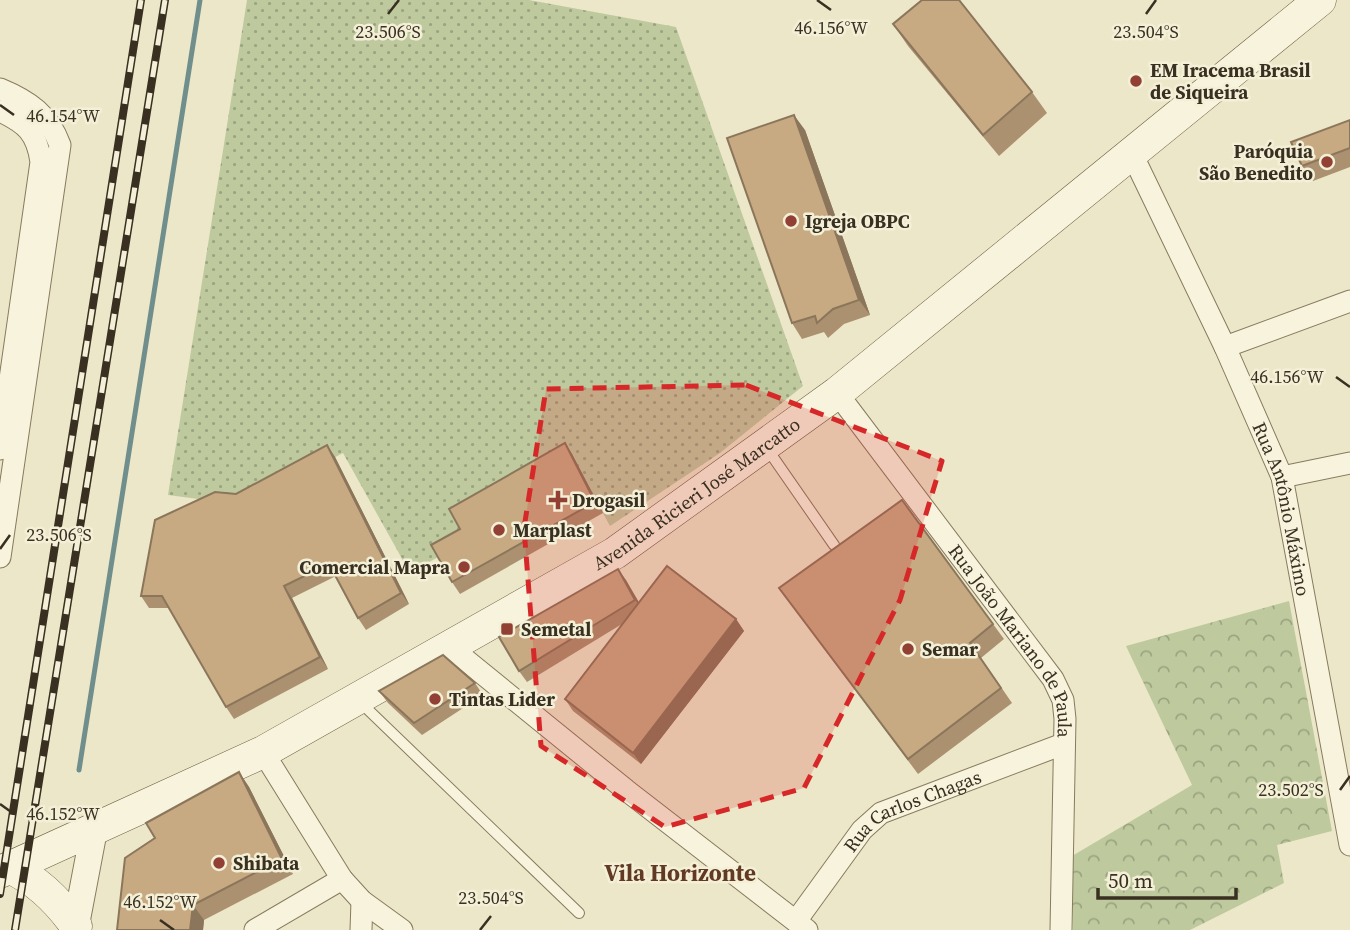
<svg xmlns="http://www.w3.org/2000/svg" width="1350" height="930" font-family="'Source Serif 4',serif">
<defs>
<pattern id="green-dots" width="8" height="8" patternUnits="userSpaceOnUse" patternTransform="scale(1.75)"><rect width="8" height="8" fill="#beca9e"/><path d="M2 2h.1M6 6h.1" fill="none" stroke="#9ba480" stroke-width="1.8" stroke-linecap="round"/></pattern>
<pattern id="forest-crowns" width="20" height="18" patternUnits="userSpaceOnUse" patternTransform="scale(1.75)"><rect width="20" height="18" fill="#beca9e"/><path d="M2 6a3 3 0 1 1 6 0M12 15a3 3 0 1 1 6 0" fill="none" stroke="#9ba480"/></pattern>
</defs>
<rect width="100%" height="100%" fill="#ece7c9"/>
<!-- green -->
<path fill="url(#green-dots)" d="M247 0H529L676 27 803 386 720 453 610 526 603 513 468 540 410 573 343 453 244 505 168 495Z"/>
<!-- forest -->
<path fill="url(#forest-crowns)" d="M1289 601 1332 831 1277 845 1284 883 1190 930H1073L1072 856 1192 785 1126 646Z"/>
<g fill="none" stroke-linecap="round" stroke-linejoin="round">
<!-- stream -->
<path stroke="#708f8c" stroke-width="5" d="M79 770 200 0"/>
<defs>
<path id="service" d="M766 447 834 545
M359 701 579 913"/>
<g id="minor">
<path d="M0 89C29 101 49 115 60 145L0 557"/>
<path d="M0 111C26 123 37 133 41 162L0 449"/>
<path id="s1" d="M1132 154 1225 347 1282 477 1350 845"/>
<path d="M1225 347 1350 301"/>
<path id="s2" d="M837 393 1053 679 1063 700 1065 719 1061 930"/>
<path d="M1282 477 1350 463"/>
<path d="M451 648 626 790 807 930"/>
<path d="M263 752 342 879 362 901 402 930"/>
<path id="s3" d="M796 921 862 830 881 813 1063 744"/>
<path d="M255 930 342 879"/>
<path d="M361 930 362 901"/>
</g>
<path id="tertiary" d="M75 930 94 830"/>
<g id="secondary">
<path d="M11 868C38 881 59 902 76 926"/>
<path id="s4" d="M0 872 263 752 615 553 837 393 1320 0"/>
</g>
</defs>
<!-- service casing -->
<use href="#service" stroke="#877a5f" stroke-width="12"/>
<!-- minor casing -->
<use href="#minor" stroke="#877a5f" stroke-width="23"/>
<!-- tertiary casing -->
<use href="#tertiary" stroke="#877a5f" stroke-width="28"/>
<!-- secondary casing -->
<use href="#secondary" stroke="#695b42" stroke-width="33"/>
<!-- service -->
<use href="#service" stroke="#f7f3dc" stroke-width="10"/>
<!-- minor -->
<use href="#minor" stroke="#f7f3dc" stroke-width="21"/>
<!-- tertiary -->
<use href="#tertiary" stroke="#f7f3dc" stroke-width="26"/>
<!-- secondary -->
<use href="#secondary" stroke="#f7f3dc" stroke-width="32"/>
<defs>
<path id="rail" d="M0 894 141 0
M15 930 165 0"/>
</defs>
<!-- rail casing -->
<use href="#rail" stroke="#393021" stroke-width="8"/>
<!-- rail -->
<use href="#rail" stroke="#f4f0d8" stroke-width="5" stroke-dasharray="16" stroke-linecap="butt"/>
</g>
<!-- wall -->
<path fill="#ab9170" d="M893 24 1032 92 1047 113 999 156 908 46Z
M1350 120V167L1313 181 1302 166Z
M805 130 870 315 844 324 828 338 824 332 802 339 792 323Z
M565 443 572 454 603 513 460 594 452 582 460 529Z
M327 445 335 457 409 604 366 630 358 618 336 576 292 598 328 669 234 719 226 707 169 608H149L141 596 236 494Z
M618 569 639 603 736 619 744 631 641 764 573 711 565 699 622 624 527 682 519 671Z
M779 588 993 624 1004 639 981 658 1012 703 918 774Z
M475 683 483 695 422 735 388 703 379 691Z
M239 772 249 787 293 874 204 920 203 930H117L155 838Z"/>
<!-- shaded-wall -->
<path fill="#8b765b" d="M794 115 805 130 870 315 859 300Z
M565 443 572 454 603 513 595 502Z
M327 445 335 457 409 604 401 593Z
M618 569 626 580 644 611 635 600Z
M284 586 292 598 328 669 320 657Z
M736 619 744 631 641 764 633 753Z
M239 772 249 787 293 874 282 859Z
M193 905 204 920 203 930H190Z"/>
<!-- building -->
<path fill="#c7a982" stroke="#8b765b" stroke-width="2" d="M922 0H959L1032 92 983 135 893 24Z
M794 115 859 300 833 309 817 323 815 316 792 323 727 138Z
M1350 120V148L1302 166 1291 142Z
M565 443 595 502 452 582 431 545 460 529 449 509Z
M327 445 401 593 358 618 329 564 284 586 320 657 226 707 162 596H141L155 520 215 492 236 494Z
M902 500 993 624 970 643 1001 688 908 759 779 588Z
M667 566 736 619 633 753 565 699Z
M618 569 635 600 519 671 499 637Z
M443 655 475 683 414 723 379 691Z
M239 772 282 859 193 905 190 930H117L125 858 155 838 146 823Z"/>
<!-- marked area -->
<path fill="#d62828" fill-opacity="0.2" stroke="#d62828" stroke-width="5" stroke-dasharray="14 9" stroke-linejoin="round" d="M746 385 942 461 900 600 804 788 665 827 541 746 524 528 546 389Z"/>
<!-- ticks -->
<path fill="none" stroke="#393021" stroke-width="2.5" d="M817 0 831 10M388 14 399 0M1146 14 1156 0M0 105 14 115M1336 377 1350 387M0 549 10 535M1340 790 1350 776M0 804 14 814M160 920 174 930M480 930 491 916"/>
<!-- markers -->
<g fill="#924033" stroke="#f4f0d8" stroke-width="2.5">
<circle cx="1136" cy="81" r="7"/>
<circle cx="1327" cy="162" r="7"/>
<circle cx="791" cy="221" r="7"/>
<path d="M554.5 489.5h7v7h7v7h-7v7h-7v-7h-7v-7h7z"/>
<circle cx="499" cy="530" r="7"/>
<circle cx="464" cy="567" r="7"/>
<rect x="500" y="622" width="14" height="14" rx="3.5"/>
<circle cx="908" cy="649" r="7"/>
<circle cx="435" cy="699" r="7"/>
<circle cx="219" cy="863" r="7"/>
</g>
<g text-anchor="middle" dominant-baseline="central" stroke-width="5" stroke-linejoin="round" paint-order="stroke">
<!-- poi labels -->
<g font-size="19" font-weight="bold" fill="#393021" stroke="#f4f0d8" text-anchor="start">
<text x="1150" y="70">EM Iracema Brasil<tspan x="1150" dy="22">de Siqueira</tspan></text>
<text x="1313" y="151" text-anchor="end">Paróquia<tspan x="1313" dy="22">São Benedito</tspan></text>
<text x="805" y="221">Igreja OBPC</text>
<text x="572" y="500">Drogasil</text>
<text x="513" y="530">Marplast</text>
<text x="450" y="567" text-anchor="end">Comercial Mapra</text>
<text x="521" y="629">Semetal</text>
<text x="922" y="649">Semar</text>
<text x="449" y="699">Tintas Lider</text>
<text x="233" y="863">Shibata</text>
</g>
<!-- street labels -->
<g font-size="19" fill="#393021" stroke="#f4f0d8">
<text stroke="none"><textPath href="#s4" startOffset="794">Avenida Ricieri José Marcatto</textPath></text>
<text stroke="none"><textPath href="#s1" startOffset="387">Rua Antônio Máximo</textPath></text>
<text stroke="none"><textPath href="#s2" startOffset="306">Rua João Mariano de Paula</textPath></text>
<text stroke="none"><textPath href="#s3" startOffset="166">Rua Carlos Chagas</textPath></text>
</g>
<!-- quarter labels -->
<g font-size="23" font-weight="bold" fill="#623a24" stroke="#f4f0d8">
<text x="680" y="873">Vila Horizonte</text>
</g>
</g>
<g font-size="18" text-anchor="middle" fill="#393021" stroke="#f4f0d8" stroke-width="5" stroke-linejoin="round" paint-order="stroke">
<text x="831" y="34">46.156°W</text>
<text x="1146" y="38">23.504°S</text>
<text x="388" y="38">23.506°S</text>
<text x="63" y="122">46.154°W</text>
<text x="1287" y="383">46.156°W</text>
<text x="59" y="541">23.506°S</text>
<text x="1291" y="796">23.502°S</text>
<text x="63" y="820">46.152°W</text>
<text x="491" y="904">23.504°S</text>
<text x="160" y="908">46.152°W</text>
</g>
<!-- scale -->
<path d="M1098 888v10h138v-10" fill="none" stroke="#393021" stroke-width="3.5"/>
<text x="1108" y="888" font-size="21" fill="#393021" stroke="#f4f0d8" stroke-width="5" paint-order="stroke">50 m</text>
</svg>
